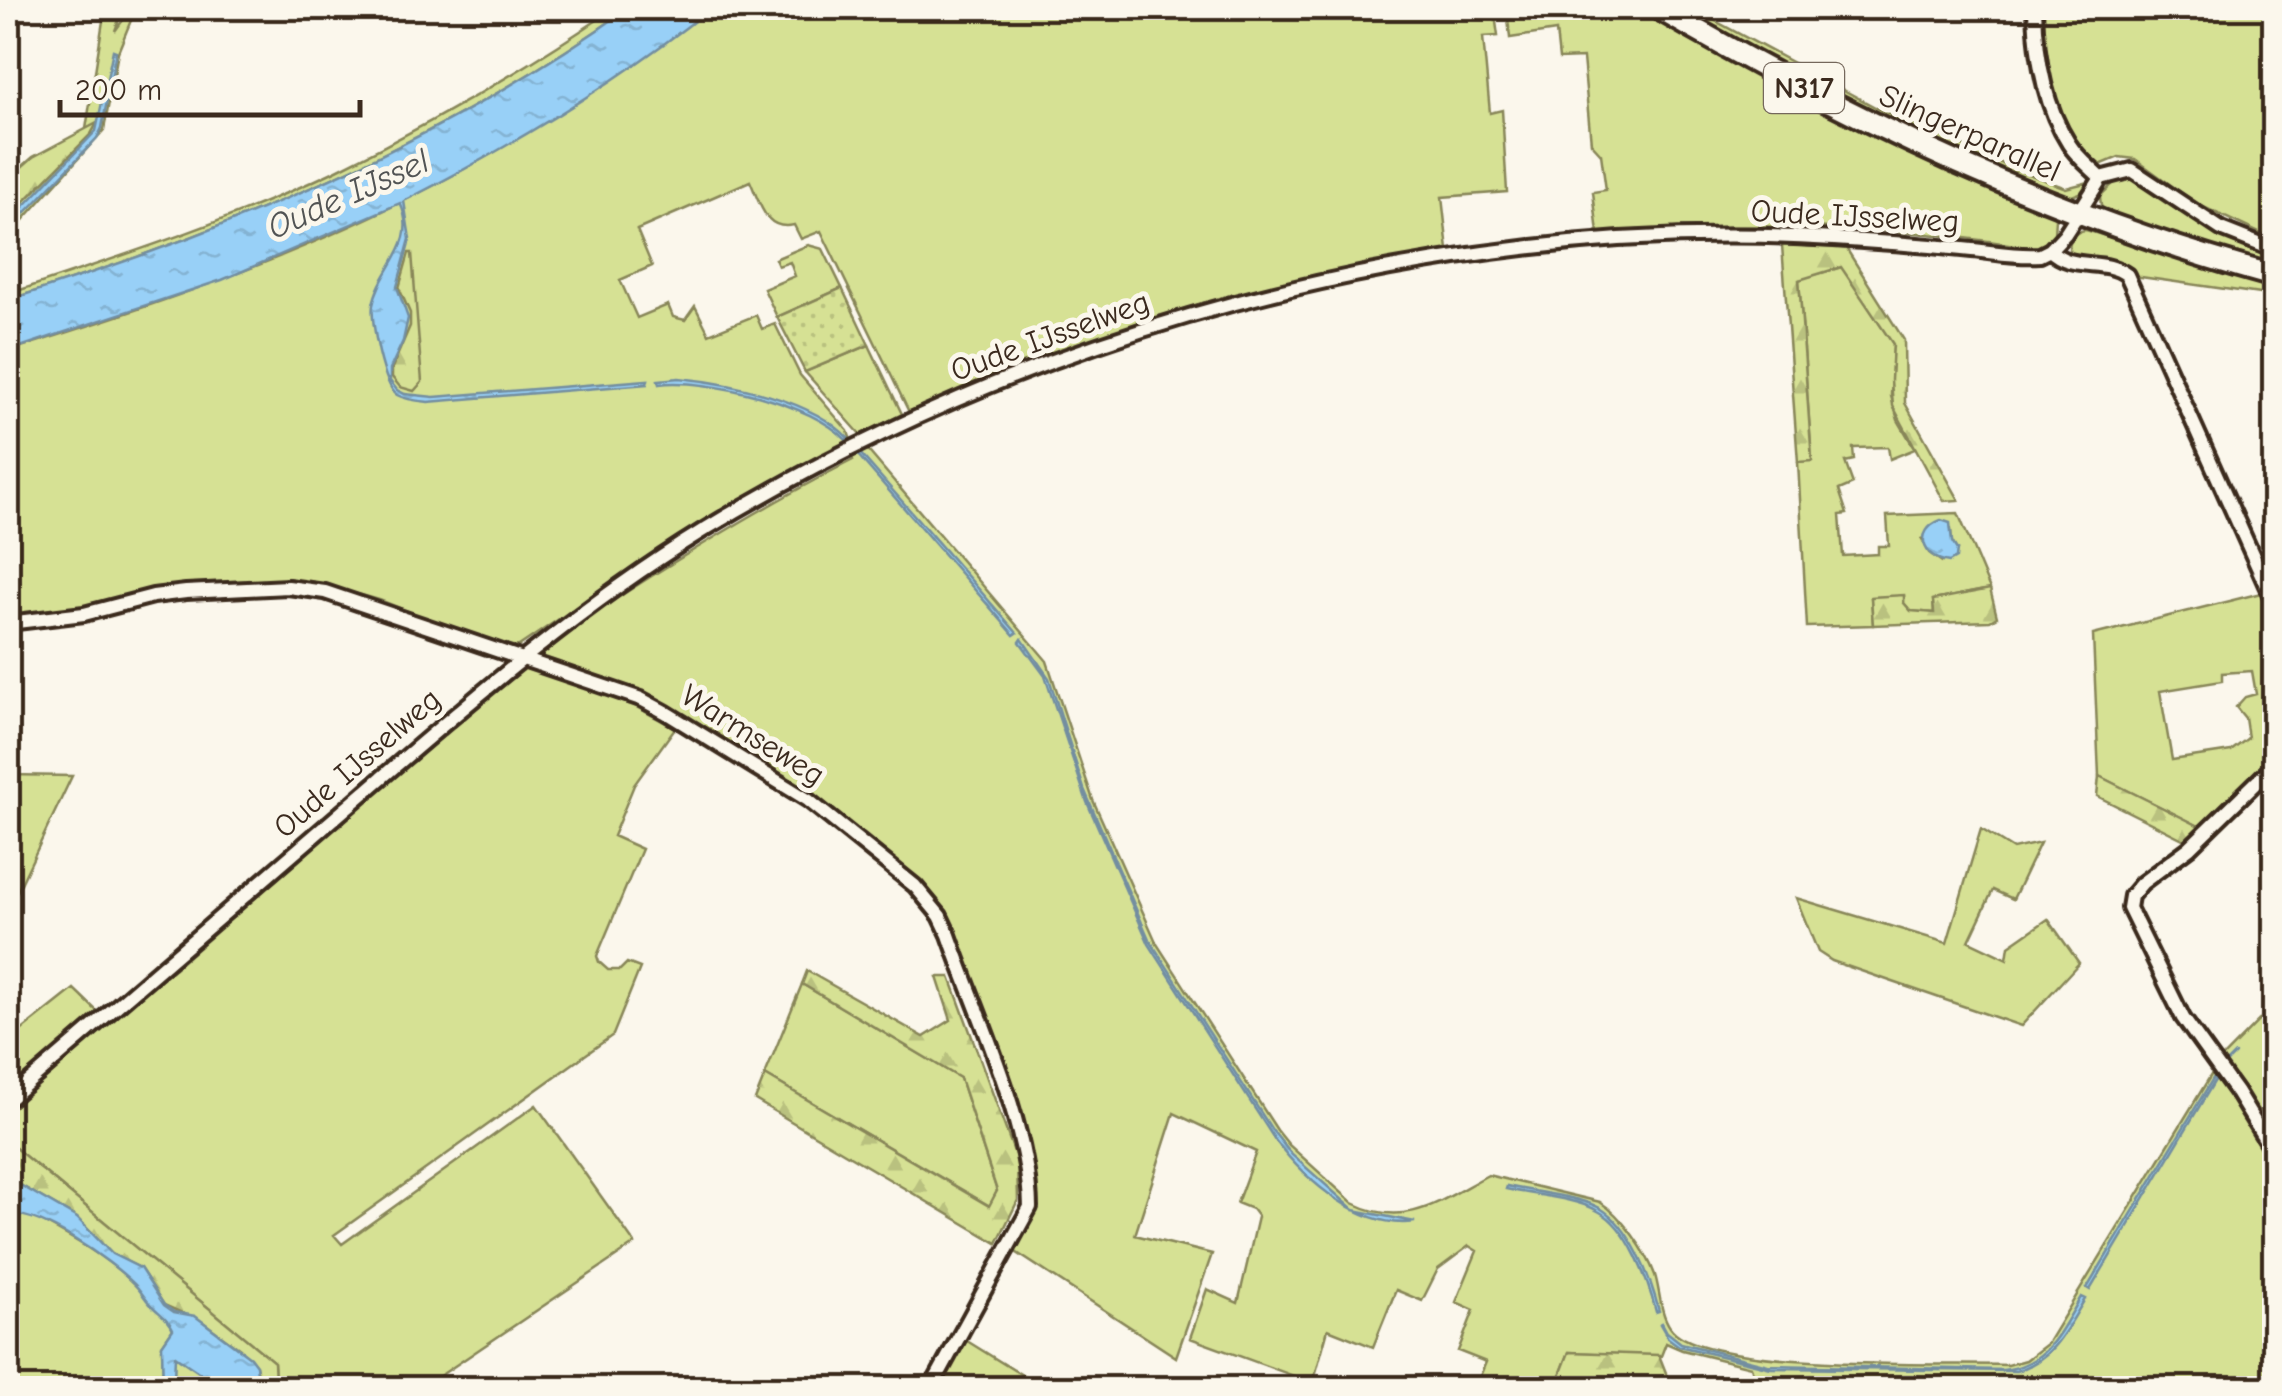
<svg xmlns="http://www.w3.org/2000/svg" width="2282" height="1396" font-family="'Comic Neue',sans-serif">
<defs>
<pattern id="forest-firs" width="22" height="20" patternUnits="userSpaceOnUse" patternTransform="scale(2.5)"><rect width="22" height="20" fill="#d6e194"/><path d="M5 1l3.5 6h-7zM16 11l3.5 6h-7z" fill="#b9c17f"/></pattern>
<pattern id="park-dots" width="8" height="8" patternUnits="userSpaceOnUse" patternTransform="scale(2.5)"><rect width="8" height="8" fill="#d6e194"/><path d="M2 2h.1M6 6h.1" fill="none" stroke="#b9c17f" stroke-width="1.8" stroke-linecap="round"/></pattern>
<pattern id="water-ripples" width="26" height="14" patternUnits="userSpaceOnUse" patternTransform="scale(2.5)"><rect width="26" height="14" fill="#98d0f7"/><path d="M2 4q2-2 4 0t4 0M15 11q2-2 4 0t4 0" fill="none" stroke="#84b3d3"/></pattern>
</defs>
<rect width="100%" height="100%" fill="#fbf7ec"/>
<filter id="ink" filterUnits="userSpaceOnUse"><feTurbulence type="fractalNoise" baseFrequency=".01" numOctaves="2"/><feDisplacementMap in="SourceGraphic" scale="20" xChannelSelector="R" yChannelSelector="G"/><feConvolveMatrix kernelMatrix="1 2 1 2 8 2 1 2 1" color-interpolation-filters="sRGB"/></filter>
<g filter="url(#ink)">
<!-- grass -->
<path fill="#d6e194" stroke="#888659" stroke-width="2.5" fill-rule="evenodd" d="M105 8H123L115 31 132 8H136L118 52 104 130 8 237V218L96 125 86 129Z
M615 8H629C441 143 227 232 8 300V294C119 257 231 221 337 170 433 123 527 68 615 8Z
M711 8H1494L1498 36 1483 37 1490 113 1502 110 1507 192 1442 197 1448 250C1260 282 1082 333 909 412L821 231 801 239 794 225C765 232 760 203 750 181L637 230 652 266 620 280 637 318 668 305 673 317 685 320 695 306 709 334 756 315 762 329 775 324 800 375 848 431 851 441 714 514 519 646C494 650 408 610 379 600 346 590 314 583 279 582L81 610 8 615V351C151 307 297 257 431 187 529 136 622 74 711 8Z
M1507 8H1646L1747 67 1932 164 2051 213 2055 218 2054 235 2038 249C1902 224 1736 222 1598 233L1593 192 1606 190 1601 154 1591 143 1583 58 1559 59 1556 31 1510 38Z
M1671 8H1691L1877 108 2012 168 2066 188 2089 182 2080 193 2064 199 1883 122Z
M2039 8H2274V240L2197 204 2135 159 2119 157 2100 165C2049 122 2046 69 2039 8Z
M2125 177 2146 184 2207 229 2274 260V270L2111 216 2101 206 2100 196 2118 179Z
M2086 230 2274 287V296L2134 276 2119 263 2074 255 2069 250C2069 239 2075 231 2086 230Z
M808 245 823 249 842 288 777 317 764 289 795 276 790 262 778 266 775 259Z
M1842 267 1893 344 1891 396 1898 420 1915 449 1890 459 1888 447 1853 448 1854 460 1845 462 1853 484 1839 490 1847 514 1840 515 1843 556 1878 554V546H1889L1887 516 1958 513 1990 589 1933 600 1934 613 1911 611 1904 603V596L1871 598 1873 625 1807 627 1798 462 1812 460 1799 279ZM1951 529 1952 542 1957 550 1942 562 1929 553 1922 539Z
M869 345 902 414 861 435 805 372Z
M865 447 1047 661 1093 800 1157 944 1277 1130 1289 1145 1353 1203C1407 1230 1441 1200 1488 1175L1600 1202C1621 1215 1647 1252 1655 1275 1660 1291 1660 1313 1670 1327 1700 1372 1949 1363 2008 1365L2026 1360 2047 1344 2214 1070 2223 1078 2274 1161V1388H1758L1751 1367 1682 1350 1666 1343 1661 1356 1569 1352 1555 1388H1475L1486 1362 1458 1351 1474 1310 1456 1302 1477 1251 1469 1246 1438 1269 1422 1301 1396 1290 1373 1347 1328 1329 1313 1383 1190 1338 1207 1289 1238 1303 1258 1217 1252 1209 1237 1203 1256 1152 1174 1113 1135 1235 1212 1254 1176 1357 1008 1247 1034 1194 956 943 898 866 806 792 654 697 537 657C553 635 587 617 611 602 690 551 769 503 853 460L850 454Z
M2265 592 2274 614V756L2253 780 2203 828 2099 776 2093 635ZM2252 671 2256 694 2245 697 2236 707 2245 718 2248 738 2231 751 2172 760 2160 691 2222 681V673Z
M526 668 618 697 675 728 634 785 613 836 642 849 597 956 599 962 608 970H620L627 963 640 968 613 1035 334 1235 342 1244 536 1105 635 1244 422 1388H281L275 1382 274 1362 8 1142V1105L127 1003 174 969 515 671Z
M2274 769 2214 833 2141 891 2135 909 2172 987 2220 1060 2274 1005V1146C2252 1110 2114 925 2136 893 2147 877 2171 867 2185 855 2216 829 2248 800 2274 769Z
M8 775 72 776 8 911Z
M1981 829 2013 849 2040 843 2013 899 1993 890 1969 941 2007 959 2009 946 2048 919 2079 963 2021 1026 1832 961 1818 952 1796 898 1947 943Z
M802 984 960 1078 997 1191 990 1206 765 1075Z
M74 989 99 1013 8 1095V1021L21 1031Z
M27 1213C63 1233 102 1253 132 1282 146 1295 156 1309 170 1322L173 1329 162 1345 163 1388H8V1215Z
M959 1336 1038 1385 1036 1388H934Z
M174 1355 222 1387V1388H180L174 1378Z"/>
<!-- forest -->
<path fill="url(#forest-firs)" stroke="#888659" stroke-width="2.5" d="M97 123 91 134 8 218V179L33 157Z
M1782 245 1846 248 1904 340 1905 403 1959 500 1944 501 1893 406 1891 380 1893 344 1841 267 1799 280 1812 461 1798 462Z
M409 253H412L422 382 414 391 400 387 392 377V368L410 326V313L399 288Z
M1990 589 1997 617 1990 621 1873 625 1871 597 1904 595V603L1911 611 1934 613 1933 600Z
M2099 776 2203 828 2187 841 2097 796Z
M807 971 924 1037 951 1020 937 977H950L1017 1160 1018 1200 997 1243 755 1100 765 1075 989 1206 997 1191 960 1078 802 984Z
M8 1142 274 1362 275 1382 281 1388H261L256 1365 240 1349 203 1322 164 1305 140 1268 112 1254 77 1218 8 1178Z
M1569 1352 1659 1355 1672 1388H1555Z"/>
<!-- park -->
<path fill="url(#park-dots)" stroke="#888659" stroke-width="2.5" d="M842 288 869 345 805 372 777 317Z"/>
<!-- water -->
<path fill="url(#water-ripples)" stroke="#738ea0" stroke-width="2.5" d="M629 8H711C617 83 512 146 404 201L410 239 397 287 408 318 403 341 390 369V381L397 390 405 394 434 397 648 380 647 384 428 402C418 401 406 400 397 395 384 387 370 320 373 305 380 267 420 244 400 203L222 280 8 351V300C227 232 441 143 629 8Z
M113 50 116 51 102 128 97 138 8 231V223L96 131Z
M679 378C730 383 813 400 848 438L846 440C813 404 708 378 659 384L658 380Z
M860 453 1017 633 1014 635 858 455Z
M1941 520 1950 523 1952 542 1957 550 1956 558 1949 562C1922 558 1913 531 1941 520Z
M1022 639 1049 678 1084 789 1149 939 1272 1130 1292 1155 1354 1210 1415 1222C1361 1230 1305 1180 1275 1140L1149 944 1087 802 1045 676 1020 642Z
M2215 1075 2217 1077 2090 1290 2087 1288Z
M8 1178 77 1218 112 1254 140 1268 164 1305 174 1312 195 1316 250 1357 256 1365 259 1388H222L175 1356 174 1378 180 1388H163L162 1345 173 1329C169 1319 161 1315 153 1307 145 1300 141 1290 133 1283 110 1260 39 1210 8 1215Z
M1507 1186C1533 1192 1578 1196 1600 1208 1631 1226 1651 1279 1659 1311L1656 1312C1648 1281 1629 1227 1598 1211 1576 1198 1532 1195 1506 1189Z
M2081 1297 2085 1299C2066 1330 2053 1360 2016 1371L1771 1368 1679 1346 1668 1338 1660 1324 1662 1323 1667 1332 1681 1343 1768 1365 2003 1370C2047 1365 2060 1332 2081 1297Z"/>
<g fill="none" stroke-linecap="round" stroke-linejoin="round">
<!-- stream -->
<path stroke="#738ea0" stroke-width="2.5" d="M2226 1063 2235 1054"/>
<defs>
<path id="street" d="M2035 8C2036 53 2044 105 2069 144 2077 157 2090 167 2101 178
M2050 250C2072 272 2104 257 2127 275L2274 603
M8 623 84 614 153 596 186 592 288 587 325 592 641 699 665 712 808 800 915 886 940 916 949 935C977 1015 1029 1124 1030 1207L931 1388
M2274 765 2189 848 2142 883 2131 896 2129 908 2183 1018 2237 1093 2274 1154
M8 1100C127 997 246 894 365 792 473 699 580 606 702 531 952 379 1232 282 1523 248 1625 236 1731 232 1834 239 1880 242 1926 245 1972 250 1994 252 2017 257 2040 255L2050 250 2065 234 2101 178 2132 170 2221 229 2274 250"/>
<path id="primary" d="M1658 8C1856 123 2053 216 2274 276"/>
</defs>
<!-- street casing -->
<use href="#street" stroke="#3b2a1e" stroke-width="20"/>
<!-- primary casing -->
<use href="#primary" stroke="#3b2a1e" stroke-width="28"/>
<!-- street -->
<use href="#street" stroke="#fbf7ec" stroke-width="12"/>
<!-- primary -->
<use href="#primary" stroke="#fbf7ec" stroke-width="20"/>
</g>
</g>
<g text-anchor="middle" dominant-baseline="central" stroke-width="10" stroke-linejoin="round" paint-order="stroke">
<!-- shield labels -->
<rect fill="#fbf7ec" stroke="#75685c" stroke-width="2.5" x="1764" y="63" width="80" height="50" rx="8"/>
<g font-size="30" font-weight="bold" fill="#3b2a1e">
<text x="1804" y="88">N317</text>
</g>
<!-- street labels -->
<g font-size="32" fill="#3b2a1e" stroke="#fbf7ec">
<text transform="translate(1970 133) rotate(24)">Slingerparallel</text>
<text transform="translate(1855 216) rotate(3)">Oude IJsselweg</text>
<text transform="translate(1050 336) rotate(-20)">Oude IJsselweg</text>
<text transform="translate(753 735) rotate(32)">Warmseweg</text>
<text transform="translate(357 763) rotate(-41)">Oude IJsselweg</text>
</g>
<!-- water labels -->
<g font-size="35" font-style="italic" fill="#525454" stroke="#fbf7ec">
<text transform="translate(348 194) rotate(-24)">Oude IJssel</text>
</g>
</g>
<!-- margin -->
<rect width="2282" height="1396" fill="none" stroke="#fbf7ec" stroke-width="40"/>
<rect x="20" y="20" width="2242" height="1356" fill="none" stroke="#3b2a1e" stroke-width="4" filter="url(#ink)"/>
<!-- scale -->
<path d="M60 100v15h300v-15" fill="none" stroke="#3b2a1e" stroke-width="5"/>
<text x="75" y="100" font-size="30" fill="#3b2a1e" stroke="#fbf7ec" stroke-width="8" paint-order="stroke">200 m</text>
</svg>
